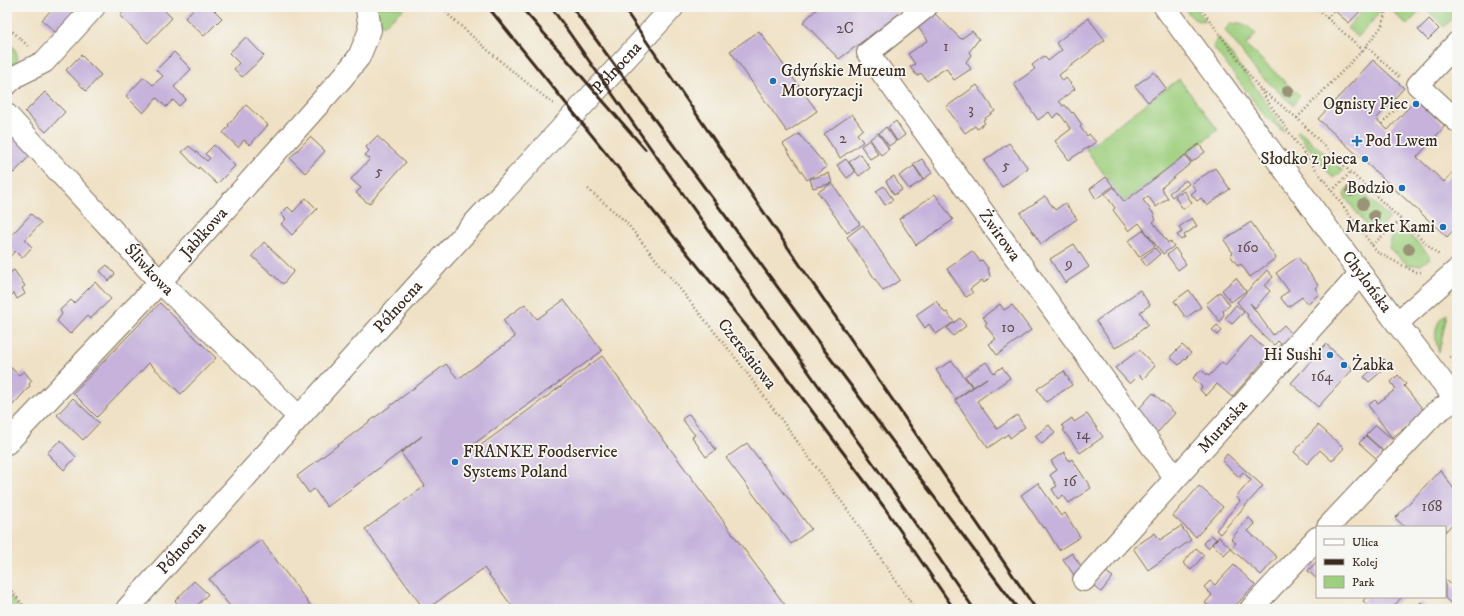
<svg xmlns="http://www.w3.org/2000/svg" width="1464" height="616" font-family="'IM FELL DW Pica',serif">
<rect width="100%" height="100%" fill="#f6f6f2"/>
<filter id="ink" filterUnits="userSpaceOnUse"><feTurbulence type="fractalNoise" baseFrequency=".025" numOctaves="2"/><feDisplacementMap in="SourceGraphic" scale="8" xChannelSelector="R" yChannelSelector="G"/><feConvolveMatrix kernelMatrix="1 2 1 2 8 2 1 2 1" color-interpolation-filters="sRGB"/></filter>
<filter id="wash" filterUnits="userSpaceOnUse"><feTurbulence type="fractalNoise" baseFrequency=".012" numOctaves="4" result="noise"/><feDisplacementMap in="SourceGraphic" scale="16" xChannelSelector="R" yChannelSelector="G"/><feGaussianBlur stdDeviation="0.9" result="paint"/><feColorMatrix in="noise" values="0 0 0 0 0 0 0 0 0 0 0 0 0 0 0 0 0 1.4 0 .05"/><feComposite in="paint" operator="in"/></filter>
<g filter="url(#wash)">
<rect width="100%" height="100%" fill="#efe1c5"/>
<!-- green -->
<path fill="#9ecf7e" stroke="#6c7c4e" d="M372 7H406L383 26Z
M1184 7H1195L1205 20C1195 24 1189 14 1184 7Z
M1366 7H1385L1358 37 1347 28Z
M1388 7H1457V13L1444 27 1424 7 1407 25Z
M1239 23 1246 25 1256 34 1246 45 1300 96 1293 105 1256 71 1225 30 1230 24Z
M1218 37 1262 96 1285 133 1266 117 1214 48V44Z
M7 40C21 54 21 62 7 76Z
M1179 79 1218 130 1124 202 1086 149Z
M1299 130 1343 171 1333 178 1297 133Z
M1351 186 1357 187 1390 218C1384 225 1380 230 1370 230L1344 196 1346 190Z
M1406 231 1431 257 1421 265H1408L1389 248C1391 236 1394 232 1406 231Z
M1447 314 1439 352C1434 338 1433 322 1447 314Z
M7 593 20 609H7Z"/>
<g id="blocks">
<!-- building -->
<path fill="#c6b2db" d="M54 7H81L56 33 42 20Z
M128 7H164L163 9 172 18 148 43 120 16Z
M195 7H211L222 18 204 36 185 18Z
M819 7H909L839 59 803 22Z
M1330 7H1364L1349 23Z
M934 13 961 39 972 31 979 39 969 52 971 55 966 62 971 69 954 80 946 68 927 81 921 73 917 76 910 67 915 64 908 54 928 40 917 26Z
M1088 18 1105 40 1059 75 1063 81 1066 78 1075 89 1059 101 1063 106 1065 105 1072 113 1073 112 1082 125 1080 127 1087 136 1089 134 1096 142 1069 160 1055 141 1071 129 1059 113 1053 118 1049 112 1038 120 1014 84 1035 69 1032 65 1044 56 1048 61 1062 50 1056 43Z
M1429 19 1439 29 1428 40 1418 30Z
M759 31 817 111 787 132 730 51Z
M246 37 264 56 242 77 234 69 239 63 229 53Z
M174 52 191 69 174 87 186 99 179 106 173 100 166 107 157 98 143 113 126 96 144 77 153 85 163 76 156 70Z
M81 55 101 75 86 91 66 70Z
M1373 60 1404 88 1376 119 1388 130 1416 99 1445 126 1417 157 1444 182 1457 168V226L1447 237 1318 119Z
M1154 72 1166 88 1148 102 1135 86Z
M977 85 995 111 983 120 985 123 977 129 975 126 965 133 946 107Z
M45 92 65 112 46 132 25 112Z
M246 105 268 125 250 145 244 140 238 147 223 133 229 126 228 125Z
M852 114 863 129 857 134 863 142 840 158 824 134Z
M896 121 905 135 897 141 888 127Z
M886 127 896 141 889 146 879 133Z
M9 130 33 152 14 173 7 167V132Z
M878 133 889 149 881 155 870 139Z
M799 134 827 167 807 180 783 144Z
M377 136 406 162 369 204 356 193 361 188 351 179 370 159 365 155 369 151 366 147Z
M310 137 325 151 305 173 290 158Z
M869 140 878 154 870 159 861 146Z
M1009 143 1028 168 1002 187 984 161Z
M1199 144 1205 152 1192 162 1186 154Z
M214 145 235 166 217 184 199 167 198 169 182 152 189 146 207 161 210 158 205 154Z
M860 154 870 168 859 176 849 162Z
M1185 155 1191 163 1161 188 1168 198 1156 207 1148 196 1143 200 1153 213 1156 220 1153 222 1168 243 1170 241 1174 246 1163 254 1139 223 1129 231 1113 210 1115 208 1105 194 1114 187 1124 202Z
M846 159 855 172 847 178 837 165Z
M922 159 932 173 924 179 913 164Z
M914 166 923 180 909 189 899 176Z
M1215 168 1230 189 1207 206 1201 198 1197 201 1191 194 1196 190 1191 184Z
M829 173 832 183 813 188 810 179Z
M894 176 902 190 894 195 886 181Z
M1106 177 1113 186 1096 199 1090 189Z
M1186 180 1189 184 1172 197 1169 193Z
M832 183 860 224 847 233 818 192Z
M884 186 893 200 885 205 876 191Z
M1184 191 1192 203 1183 209 1175 197Z
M935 194 953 220 916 245 899 219Z
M1045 196 1055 210 1065 203 1077 219 1041 244 1020 213Z
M306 198 317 209 292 235 281 224 286 219 281 214 288 207 293 212Z
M31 214 41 223 25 240 32 247 22 258 15 251 7 260V240Z
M1192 218 1197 226 1184 235 1185 237 1181 240 1177 235 1182 232 1179 227Z
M1251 222 1276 258 1250 277 1241 264 1238 266 1230 255 1233 253 1224 240Z
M863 225 900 280 883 291 847 237Z
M1144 230 1155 246 1139 257 1128 241Z
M264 242 294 271 283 284 252 256Z
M1074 244 1089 267 1065 283 1050 259Z
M1155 248 1160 254 1146 266 1141 259Z
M1175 248 1186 264 1178 270 1167 255Z
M972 251 980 261 982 260 988 268 990 277 984 283 982 280 970 289 973 293 966 297 947 269Z
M1298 257 1318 285 1315 288 1319 294 1307 304 1302 297 1288 307 1280 297 1289 291 1276 273Z
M107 265 115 274 109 281 100 271Z
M14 270 25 286 22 288 25 294 17 299 14 293 11 296 7 290V275Z
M1267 270 1273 277 1265 286 1270 291 1255 308 1250 303 1273 335 1284 325 1295 337 1284 347 1278 341 1274 345 1263 335 1247 317 1248 315 1237 302Z
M1236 278 1246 291 1231 302 1222 290Z
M95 282 111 299 90 319 87 316 70 334 57 321 62 314 60 310 71 300 74 303Z
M1140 290 1150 305 1140 312 1148 325 1136 334 1137 335 1135 336 1115 348 1096 321Z
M1189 290 1201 307 1186 318 1174 301Z
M1220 292 1230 305 1223 311 1224 314 1220 322 1206 304Z
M564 300 602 351 471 446 473 451 602 356 788 609H514L484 568 427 609H424L365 529 425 486 401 453 422 436 327 507 314 489 309 493 297 476 446 364 458 379 515 337 503 320 525 304 537 319Z
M936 301 945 313 947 312 954 322 936 334 929 324 925 328 916 315Z
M160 303 216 358 181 394 149 363 97 417 73 393Z
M1000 304 1004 310 1012 305 1031 330 997 355 989 344 996 339 985 325 987 323 983 317Z
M1236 305 1244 312 1232 324 1225 318Z
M960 318 966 326 953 336 947 328Z
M1217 325 1222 331 1218 335 1212 330Z
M1251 336 1270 354 1232 397 1217 384 1206 396 1200 390 1202 387 1193 378 1201 370 1209 376 1222 362 1225 365Z
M1326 344 1353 369 1318 407 1291 383Z
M1182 345 1191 353 1179 365 1170 357Z
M1139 350 1155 366 1143 379 1139 375 1130 384 1115 368Z
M1384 359 1389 365 1369 382 1364 377Z
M952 361 972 387 956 399 936 370Z
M986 362 994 373 1002 367 1010 378 977 401 997 429 1017 415 1025 427 1010 438 1008 434 988 448 955 400 987 378 973 387 965 376Z
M9 366 19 375 24 371 32 381 29 384 30 386 11 407 7 403V369Z
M1064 371 1072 385 1046 402 1037 389Z
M1398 375 1406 384 1404 386 1425 412 1392 438 1368 405 1375 400 1378 403 1396 389 1391 382Z
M1153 393 1175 413 1158 432 1136 412Z
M73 398 99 423 83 440 57 415Z
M689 414 716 450 706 457 692 437 695 435 682 419Z
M1087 414 1103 437 1080 453 1063 430 1065 429 1062 425 1072 418 1074 422Z
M1049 425 1055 433 1042 444 1035 436Z
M1318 425 1344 448 1332 461 1320 450 1307 464 1294 452Z
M1376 425 1394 441 1384 452 1366 435Z
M1366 436 1384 452 1377 459 1359 443Z
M60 440 76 457 64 470 47 453Z
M747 443 811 529 791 544 726 458Z
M1064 452 1069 461 1072 459 1091 488 1069 503 1063 495 1058 499 1052 489 1057 486 1050 475 1057 470 1051 461Z
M1227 454 1263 486 1220 534 1216 530 1240 501 1236 497 1251 480 1243 472 1239 477 1222 461Z
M1440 470 1457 493V519L1445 532V527H1405L1395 518Z
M1038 483 1061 516 1065 513 1080 537 1059 550 1045 527 1043 528 1021 495Z
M1199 486 1223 507 1196 537 1173 516Z
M1249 518 1255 524 1248 531 1277 557 1261 575 1231 549 1236 543 1231 539Z
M1181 526 1191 540 1148 570 1133 548 1155 533 1160 540Z
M1211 535 1216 539 1208 548 1203 543Z
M1219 537 1231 548 1224 555 1212 544Z
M261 540 313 609H232L209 579Z
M1196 548 1204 555 1191 570 1183 563Z
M1072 553 1085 572 1076 578 1063 559Z
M1317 561V579L1308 571Z
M1234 565 1255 585 1236 605 1238 607 1236 609H1212L1205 603 1212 595 1204 587 1210 581 1215 585Z
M1105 571 1113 577 1101 592 1093 585Z
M1445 579 1457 590V609L1445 598Z
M194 581 208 594 194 609H184L175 601Z
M1366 597H1402L1391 609H1369L1370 607 1363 601Z
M1421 602 1429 609H1414Z"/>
</g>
</g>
<g filter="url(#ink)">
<use href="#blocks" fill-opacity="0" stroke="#7a6a58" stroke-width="1"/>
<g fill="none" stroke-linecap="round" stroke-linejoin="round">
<defs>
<g id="minor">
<path id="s1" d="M926 7 868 53 1175 478"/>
<path id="s2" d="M1165 7 1397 323 1457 401"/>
<path d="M1457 43 1418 85 1457 121"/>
<path d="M7 84 16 76 44 62 94 7"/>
<path id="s3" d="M7 115 160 282 299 417"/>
<path d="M1397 323 1457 270"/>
<path id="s4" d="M7 443 160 282 343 77 359 57 370 30 367 9 366 7"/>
<path d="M1328 527 1435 413 1456 399"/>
<path id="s5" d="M1084 580 1361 273"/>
<path id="s6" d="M127 609 433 268 673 7"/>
<path d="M1251 609 1317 538"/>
</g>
</defs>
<!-- minor casing -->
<use href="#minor" stroke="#7a6a58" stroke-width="24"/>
<!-- path -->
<path stroke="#7a6a58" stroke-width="2.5" stroke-dasharray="1 3" stroke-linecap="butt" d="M440 7C477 41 514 74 554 104
M1200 7 1258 87 1297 118 1344 166 1439 255
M1315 7 1363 50 1382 26 1387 7
M1327 18 1334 11
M7 26 28 46
M7 32 14 33
M1366 46 1399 77
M1260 90 1298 145 1377 252 1415 272H1421
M1297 118 1363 50
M1382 124 1403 101
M1344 166 1355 154
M588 189 625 221 738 361 850 513 915 609
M1332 191 1351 172
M1372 245 1402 219
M1450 357 1456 353
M7 585 26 609"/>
<!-- minor -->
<use href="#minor" stroke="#fff" stroke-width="22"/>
<!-- rail -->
<path stroke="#3b2a1e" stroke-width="3" d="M488 7 773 359 884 507 954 609
M521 7 645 149
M551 7 897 497 974 609
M572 7 804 323 1018 609
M623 7 1036 609"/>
</g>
<!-- trees -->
<g fill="#9a9376">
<circle cx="1288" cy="91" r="6"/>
<circle cx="1351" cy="191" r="6"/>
<circle cx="1363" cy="204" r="6"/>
<circle cx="1374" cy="216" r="6"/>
<circle cx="1409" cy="249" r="6"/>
</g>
</g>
<!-- markers -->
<g fill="#1f6fb2" stroke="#f6f6f2" stroke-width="1.5">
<circle cx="773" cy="81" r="4"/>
<circle cx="1416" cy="104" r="4"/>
<path d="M1355 135h4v4h4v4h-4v4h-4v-4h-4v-4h4z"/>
<circle cx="1365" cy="159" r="4"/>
<circle cx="1402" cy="188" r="4"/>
<circle cx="1443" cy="227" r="4"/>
<circle cx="1330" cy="355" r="4"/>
<circle cx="1344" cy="365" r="4"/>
<circle cx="455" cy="462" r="4"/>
</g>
<g text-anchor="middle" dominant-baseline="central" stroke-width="3.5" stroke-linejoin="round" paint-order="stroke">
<!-- number labels -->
<g font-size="15" fill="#5e4c4d">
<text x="845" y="28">2C</text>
<text x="946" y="46">1</text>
<text x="971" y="109">3</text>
<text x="843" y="138">2</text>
<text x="1006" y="165">5</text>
<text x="379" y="171">5</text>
<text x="1248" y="247">160</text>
<text x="1069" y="263">9</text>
<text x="1008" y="327">10</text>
<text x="1322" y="376">164</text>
<text x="1083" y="434">14</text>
<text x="1070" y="481">16</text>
<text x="1432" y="506">168</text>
</g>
<!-- street labels -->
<g font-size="17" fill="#3b2a1e" stroke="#f6f6f2">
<text stroke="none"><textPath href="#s6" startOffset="730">Północna</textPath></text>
<text stroke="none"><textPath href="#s4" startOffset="288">Jabłkowa</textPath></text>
<text stroke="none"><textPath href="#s1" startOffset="299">Żwirowa</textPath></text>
<text stroke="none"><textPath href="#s3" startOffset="210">Śliwkowa</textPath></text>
<text stroke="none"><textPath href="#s2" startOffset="341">Chylońska</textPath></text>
<text stroke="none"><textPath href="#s6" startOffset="406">Północna</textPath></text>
<text transform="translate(747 354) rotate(52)">Czereśniowa</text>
<text stroke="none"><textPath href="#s5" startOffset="207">Murarska</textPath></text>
<text stroke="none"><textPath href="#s6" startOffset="82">Północna</textPath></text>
</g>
<!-- poi labels -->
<g font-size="17" fill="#3b2a1e" stroke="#f6f6f2" text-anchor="end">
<text x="781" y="71" text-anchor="start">Gdyńskie Muzeum<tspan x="781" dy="20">Motoryzacji</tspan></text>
<text x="1408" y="104">Ognisty Piec</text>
<text x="1365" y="141" text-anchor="start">Pod Lwem</text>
<text x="1357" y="159">Słodko z pieca</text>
<text x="1394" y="188">Bodzio</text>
<text x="1435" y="227">Market Kami</text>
<text x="1322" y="355">Hi Sushi</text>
<text x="1352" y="365" text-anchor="start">Żabka</text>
<text x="463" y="452" text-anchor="start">FRANKE Foodservice<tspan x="463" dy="20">Systems Poland</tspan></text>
</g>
</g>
<!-- margin -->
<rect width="1464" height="616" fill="none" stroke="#f6f6f2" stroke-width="24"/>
<!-- legend -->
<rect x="1316" y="526" width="130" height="72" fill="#f6f6f2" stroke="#aba49d"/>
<rect x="1324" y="539" width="20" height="6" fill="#ffffff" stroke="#aba49d"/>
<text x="1352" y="546" font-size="12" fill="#3b2a1e">Ulica</text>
<rect x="1324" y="559" width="20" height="6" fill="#3b2a1e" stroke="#aba49d"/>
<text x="1352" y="566" font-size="12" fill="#3b2a1e">Kolej</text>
<rect x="1324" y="576" width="20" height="12" fill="#9ecf7e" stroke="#aba49d"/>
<text x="1352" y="586" font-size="12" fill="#3b2a1e">Park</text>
</svg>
